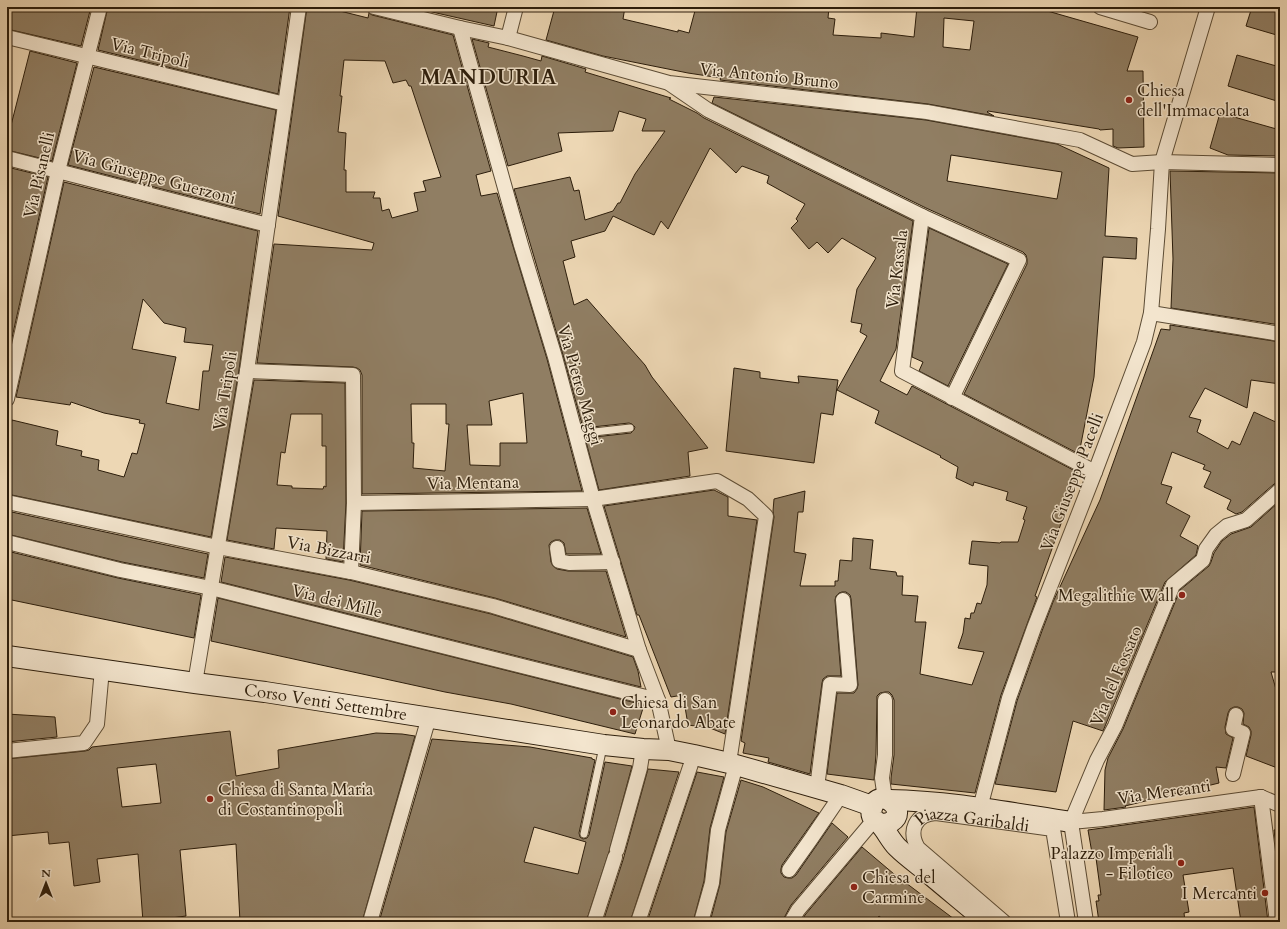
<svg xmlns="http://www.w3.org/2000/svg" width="1287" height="929" font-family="Cardo,serif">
<rect width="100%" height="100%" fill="#edd7b4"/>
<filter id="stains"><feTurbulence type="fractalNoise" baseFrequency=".005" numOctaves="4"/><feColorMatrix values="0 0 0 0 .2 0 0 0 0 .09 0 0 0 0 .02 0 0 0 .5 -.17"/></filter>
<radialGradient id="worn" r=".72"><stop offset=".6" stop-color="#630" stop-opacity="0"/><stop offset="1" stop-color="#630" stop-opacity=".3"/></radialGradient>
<!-- building -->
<path fill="#907e63" stroke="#2c1d0b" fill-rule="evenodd" d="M7 7H91L81 46 7 29Z
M108 7H290L278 94 98 50Z
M307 7H324L368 18 369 13 372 15 453 35 491 171 476 175 481 196 497 193 547 359 582 491 362 494V375L360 370 357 368 353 367 257 363 274 244 372 250 374 243 278 216ZM344 60 385 61 393 83 406 80 409 86H411L441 177 423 181 426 191 414 193 418 211 392 218 389 209 382 211 380 198H373L375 192H346V170H344L346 133 338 132 342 96H340ZM523 393 527 443H500V466L470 465 467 425H492L489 401ZM411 404H446V424H449L445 471 413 468 414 443H412Z
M410 7H498L494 26Z
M555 7H625L623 19 678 32V30L689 33 696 7H829L828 18 835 19 833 35 881 38V33L914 37 917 7H1044V10L1138 37 1127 71H1143L1144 147 1118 148 1113 146V129L1100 130 1099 129 988 111 987 112 994 116 928 104 720 80 721 78 688 73 603 56 546 40ZM944 18 974 21 970 50 943 47Z
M1252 7H1280V36L1246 26Z
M472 39 489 43 488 47 523 56 541 61 542 56 586 69 585 72 671 98 669 99 697 113 704 118 913 221 896 349 880 381 907 395 912 386 1077 472 1076 482 1035 596 1037 597 1001 695 975 793 891 784V778L894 755V700L892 695 889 692H885L880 693 877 696V700L876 754 874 780 827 774 837 693H854L857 689 858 685 851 599 850 595 846 592H842L839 593 836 596 835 600 841 676H827L823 679 822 683 810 774 768 762 769 758 743 753 745 743 741 741 774 517 773 511 774 499 805 491 803 512H798L794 552 806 554 800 586H835V581H838L840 560 852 561 853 538 873 540 870 569 896 572 897 576H903L902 595 918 596 915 622H926L920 674 972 685 984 652 958 648 963 633 965 618 970 619 971 613H974L977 603 981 604 987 585 988 566 969 564 972 541 1000 543 1001 542H1018L1025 520 1023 519 1027 507 1006 500 1008 492 974 482 973 486 956 478 958 467 940 457 941 456 875 423 879 411 837 390 867 336 860 332 862 324 851 322 857 289 876 258 842 238 828 253 817 242 809 249 791 228 798 221 796 219 805 204 767 183 769 176 742 166 736 173 710 148 668 229 661 221 654 235 613 216 605 231 571 241 575 257 563 261 574 305 587 299 645 365 652 377 708 448 688 452 690 476 599 490 585 438 631 433 634 430 635 427 632 424 629 423 583 428 563 355 514 189 570 177 574 191 579 190 585 220 613 211 618 203H620L635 174 665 131H642L646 119 619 111 613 131 558 133 562 151 508 166Z
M30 51 77 63 52 161 7 150V141Z
M1237 55 1280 67V102L1228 86Z
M94 67 276 110 260 214 68 165Z
M714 97 926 120 1057 144 1109 168 1105 236 1137 238 1136 259 1103 257 1094 377 1079 454 964 394 1027 264V259L1026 255 1023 252 926 208 712 103ZM951 155 1062 172 1057 199 947 181Z
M1220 113 1280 130V156L1228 155 1210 148Z
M7 167 48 177 7 360Z
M1170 171 1280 173V325L1171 308 1173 259Z
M64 182 258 231 239 370 211 537 7 494V443L12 420 58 431 56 445 82 451 81 456 99 460 98 470 124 477 132 453 137 454 145 424 139 423 140 420 104 413 71 402 70 405 16 397ZM143 299 164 323 186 328 184 342 213 345 209 371H203L199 410 166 403 176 357 132 349Z
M929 228 1008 264 948 386 919 371 923 362 912 357Z
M1170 325 1280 342V384L1251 380 1247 408 1205 388 1189 417 1201 420 1197 432 1228 449 1232 441 1240 445 1254 412 1280 424V482L1274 484 1242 512 1236 514 1227 509 1231 500 1204 487 1211 472 1203 469 1205 465 1172 452 1161 484 1172 487 1166 503 1190 516 1180 536 1198 546 1196 555 1165 582 1103 731 1073 721 1056 792 995 784 1017 701 1042 631 1053 602 1100 500 1161 329 1170 330Z
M734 368 760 372V378L799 383 798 376 838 380 833 415 821 413 814 463 726 451Z
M254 380 345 383 346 503 343 562 326 559 327 531 276 528 274 549 227 540ZM291 414H322V446H326V487L324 486 323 489 292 488V486L277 485 281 452 285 453Z
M714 490 728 497V516L757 520 725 734 710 728 688 725 683 695 671 697 639 615H637L604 506Z
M1280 501V672H1271L1280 703V769L1246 756 1251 735V731L1249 727 1243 724 1244 713 1242 709 1238 707H1234L1230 709 1228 713 1225 727 1226 734 1233 738 1226 768 1216 767 1219 783 1125 806 1126 807 1104 810 1105 770 1108 758 1123 729 1180 590 1209 566 1211 562 1214 553 1222 541 1231 534 1251 527Z
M587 508 601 554H566L564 543 560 540H555L551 542 549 545 551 562 553 566 557 569 568 571H606L626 637 495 598 360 565 362 511Z
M7 511 208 554 204 578 122 562 7 534Z
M7 551 118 578 201 595 194 638 7 599Z
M225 557 349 580 491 614 633 657 638 671 641 687 221 582Z
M218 598 644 705 635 734 511 704 445 692 211 641Z
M7 714 55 717 57 737 7 742Z
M230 731 236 776 279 768 278 750 376 733 402 734 415 736 362 922H240L236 844 180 850 186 916 164 919 165 922H143L138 854 97 859 100 882 74 886 69 842 49 844 48 832 7 836V759L85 751 89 750 92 747ZM156 764 161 803 122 807 117 768Z
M432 739 530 747 592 758V759L595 760 579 833 580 837 583 839 587 838 589 835 605 762 632 766 609 852 586 922H379ZM534 827 586 842 578 874 524 862Z
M648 769 679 772 630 922H603L623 860Z
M697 772 724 777 710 828 704 881 693 922H647Z
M741 780 763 787 819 813 782 865 781 869V873L784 877 788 878H792L796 875 832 823 848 837 791 905 784 918 783 922H710L720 884 726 832Z
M1254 807 1268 922H1241L1233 868 1183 875 1189 912 1184 913 1185 922H1099L1096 901H1099L1098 895H1101L1096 858 1093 859 1088 830Z
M1280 829V878L1274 830Z
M862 847 894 874 958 922H886L879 916 874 922H801L805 915Z"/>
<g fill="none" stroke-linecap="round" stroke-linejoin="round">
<defs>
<path id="lane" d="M576 434 630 428
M584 834 603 747"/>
<g id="street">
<path d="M374 7 460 28 508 38 669 83 927 112 1080 140 1132 164 1162 162 1280 165"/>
<path d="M1100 7 1150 22"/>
<path d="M460 28 521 245 555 357 593 499 639 650 658 700 669 750"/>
<path d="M7 37 285 104"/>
<path d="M508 38 516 7"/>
<path d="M670 84 708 110 922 216 902 371 1095 472"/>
<path d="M7 158 268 225"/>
<path d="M922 216 1019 260 952 398"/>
<path d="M1151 313 1280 334"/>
<path d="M247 371 353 375 354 503 351 572"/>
<path d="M7 399 58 171 100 7"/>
<path d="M7 502 218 547 351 572 493 606 639 650"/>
<path d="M354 503 593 499 717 481 748 499 766 516 729 763"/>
<path d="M7 542 120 570 211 588 658 700"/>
<path d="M557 548 559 561 569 563 613 562"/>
<path d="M195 683 247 371 299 7"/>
<path d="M7 751 84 743 97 724 102 669"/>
<path d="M1233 774 1243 733 1233 729 1236 715"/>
<path d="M817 788 830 684 850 685 843 600"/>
<path d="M1261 797 1277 922"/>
<path d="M1261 797 1280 805"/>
<path d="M885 799 882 778 885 755V700"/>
<path d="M980 808 1009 698 1034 628 1095 472 1144 342 1151 313 1158 229 1162 162 1208 7"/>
<path d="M1071 822 1097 760 1115 726 1173 585 1203 560 1206 549 1216 535 1227 526 1246 520 1280 490"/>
<path d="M1071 822 1103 819 1261 797"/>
<path d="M1071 822 1086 922"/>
<path d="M617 850 640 768 643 749"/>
<path d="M789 870 811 839 841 795"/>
<path d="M370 922 429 717"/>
<path d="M594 922 615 857"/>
<path d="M638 922 694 755"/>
<path d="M701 922 712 883 718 830 736 765"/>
<path d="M791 922 798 910 874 820"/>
<path id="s1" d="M1004 922 918 848C908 831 915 814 936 813L1053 829 1068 922"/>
</g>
<g id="secondary">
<path id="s2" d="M7 656 195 683 265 692 604 745 643 749 669 750 694 755 729 763 841 795 872 806"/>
<path d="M889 800C950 801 1011 813 1071 822"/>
<path d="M879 823C883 824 887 824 891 822 910 810 879 785 872 808 871 812 871 816 874 819 877 823 876 820 879 823 886 830 890 840 897 847 906 856 916 863 926 871 946 888 967 905 987 922"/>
</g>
</defs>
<!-- lane casing -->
<use href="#lane" stroke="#5c4c35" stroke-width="9"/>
<!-- street casing -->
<use href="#street" stroke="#5c4c35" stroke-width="16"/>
<!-- secondary casing -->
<use href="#secondary" stroke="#2c1d0b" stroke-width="22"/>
<!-- lane -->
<use href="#lane" stroke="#f3e5ce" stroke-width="7"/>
<!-- street -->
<use href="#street" stroke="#f3e5ce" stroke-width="14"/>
<!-- secondary -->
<use href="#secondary" stroke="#f3e5ce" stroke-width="20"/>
</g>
<!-- markers -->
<g fill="#8f2418" stroke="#f3e5ce" stroke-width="1.5">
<circle cx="1129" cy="100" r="4"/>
<circle cx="1182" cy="595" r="4"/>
<circle cx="613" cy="712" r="4"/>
<circle cx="210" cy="799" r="4"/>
<circle cx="1181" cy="863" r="4"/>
<circle cx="854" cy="887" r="4"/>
<circle cx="1265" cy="893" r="4"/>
</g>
<g text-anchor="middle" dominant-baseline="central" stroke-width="3" stroke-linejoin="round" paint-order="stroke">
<!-- street labels -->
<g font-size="17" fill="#2c1d0b" stroke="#f3e5ce">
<text transform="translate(150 53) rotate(14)">Via Tripoli</text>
<text transform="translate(769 76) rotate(6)">Via Antonio Bruno</text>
<text transform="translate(39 175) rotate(-77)">Via Pisanelli</text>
<text transform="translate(154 177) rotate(15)">Via Giuseppe Guerzoni</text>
<text transform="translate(897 269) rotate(-83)">Via Kassala</text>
<text transform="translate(580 385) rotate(74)">Via Pietro Maggi</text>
<text transform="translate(225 391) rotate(-81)">Via Tripoli</text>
<text transform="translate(1072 482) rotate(-69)">Via Giuseppe Pacelli</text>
<text transform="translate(473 483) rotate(-1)">Via Mentana</text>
<text transform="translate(329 550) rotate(11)">Via Bizzarri</text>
<text transform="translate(337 601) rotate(14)">Via dei Mille</text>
<text transform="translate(1116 676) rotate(-67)">Via del Fossato</text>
<text stroke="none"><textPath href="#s2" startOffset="322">Corso Venti Settembre</textPath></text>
<text transform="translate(1164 792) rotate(-8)">Via Mercanti</text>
<text stroke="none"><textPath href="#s1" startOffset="199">Piazza Garibaldi</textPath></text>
</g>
<!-- poi labels -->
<g font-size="17" fill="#2c1d0b" stroke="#f3e5ce" text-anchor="start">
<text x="1137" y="90">Chiesa<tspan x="1137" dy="20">dell'Immacolata</tspan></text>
<text x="1174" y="595" text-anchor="end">Megalithic Wall</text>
<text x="621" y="702">Chiesa di San<tspan x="621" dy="20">Leonardo Abate</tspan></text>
<text x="218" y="789">Chiesa di Santa Maria<tspan x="218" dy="20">di Costantinopoli</tspan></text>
<text x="1173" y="853" text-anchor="end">Palazzo Imperiali<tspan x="1173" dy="20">- Filotico</tspan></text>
<text x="862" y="877">Chiesa del<tspan x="862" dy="20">Carmine</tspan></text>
<text x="1257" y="893" text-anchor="end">I Mercanti</text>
</g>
<!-- district labels -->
<g font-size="21" font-weight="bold" letter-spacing="1" fill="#2c1d0b" stroke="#f3e5ce">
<text x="489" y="77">MANDURIA</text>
</g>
</g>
<!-- margin -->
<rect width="1287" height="929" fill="none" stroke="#edd7b4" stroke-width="24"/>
<rect x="8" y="8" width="1271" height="913" fill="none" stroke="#2c1d0b" stroke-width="2"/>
<rect x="12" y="12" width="1263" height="905" fill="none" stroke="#2c1d0b"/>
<!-- north arrow -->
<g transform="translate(46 883)" stroke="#f3e5ce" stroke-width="3" paint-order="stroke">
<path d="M0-3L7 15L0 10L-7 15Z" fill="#2c1d0b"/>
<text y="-6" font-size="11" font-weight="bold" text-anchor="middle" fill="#2c1d0b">N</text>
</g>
<rect width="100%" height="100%" filter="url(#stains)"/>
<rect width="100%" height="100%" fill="url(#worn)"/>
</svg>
